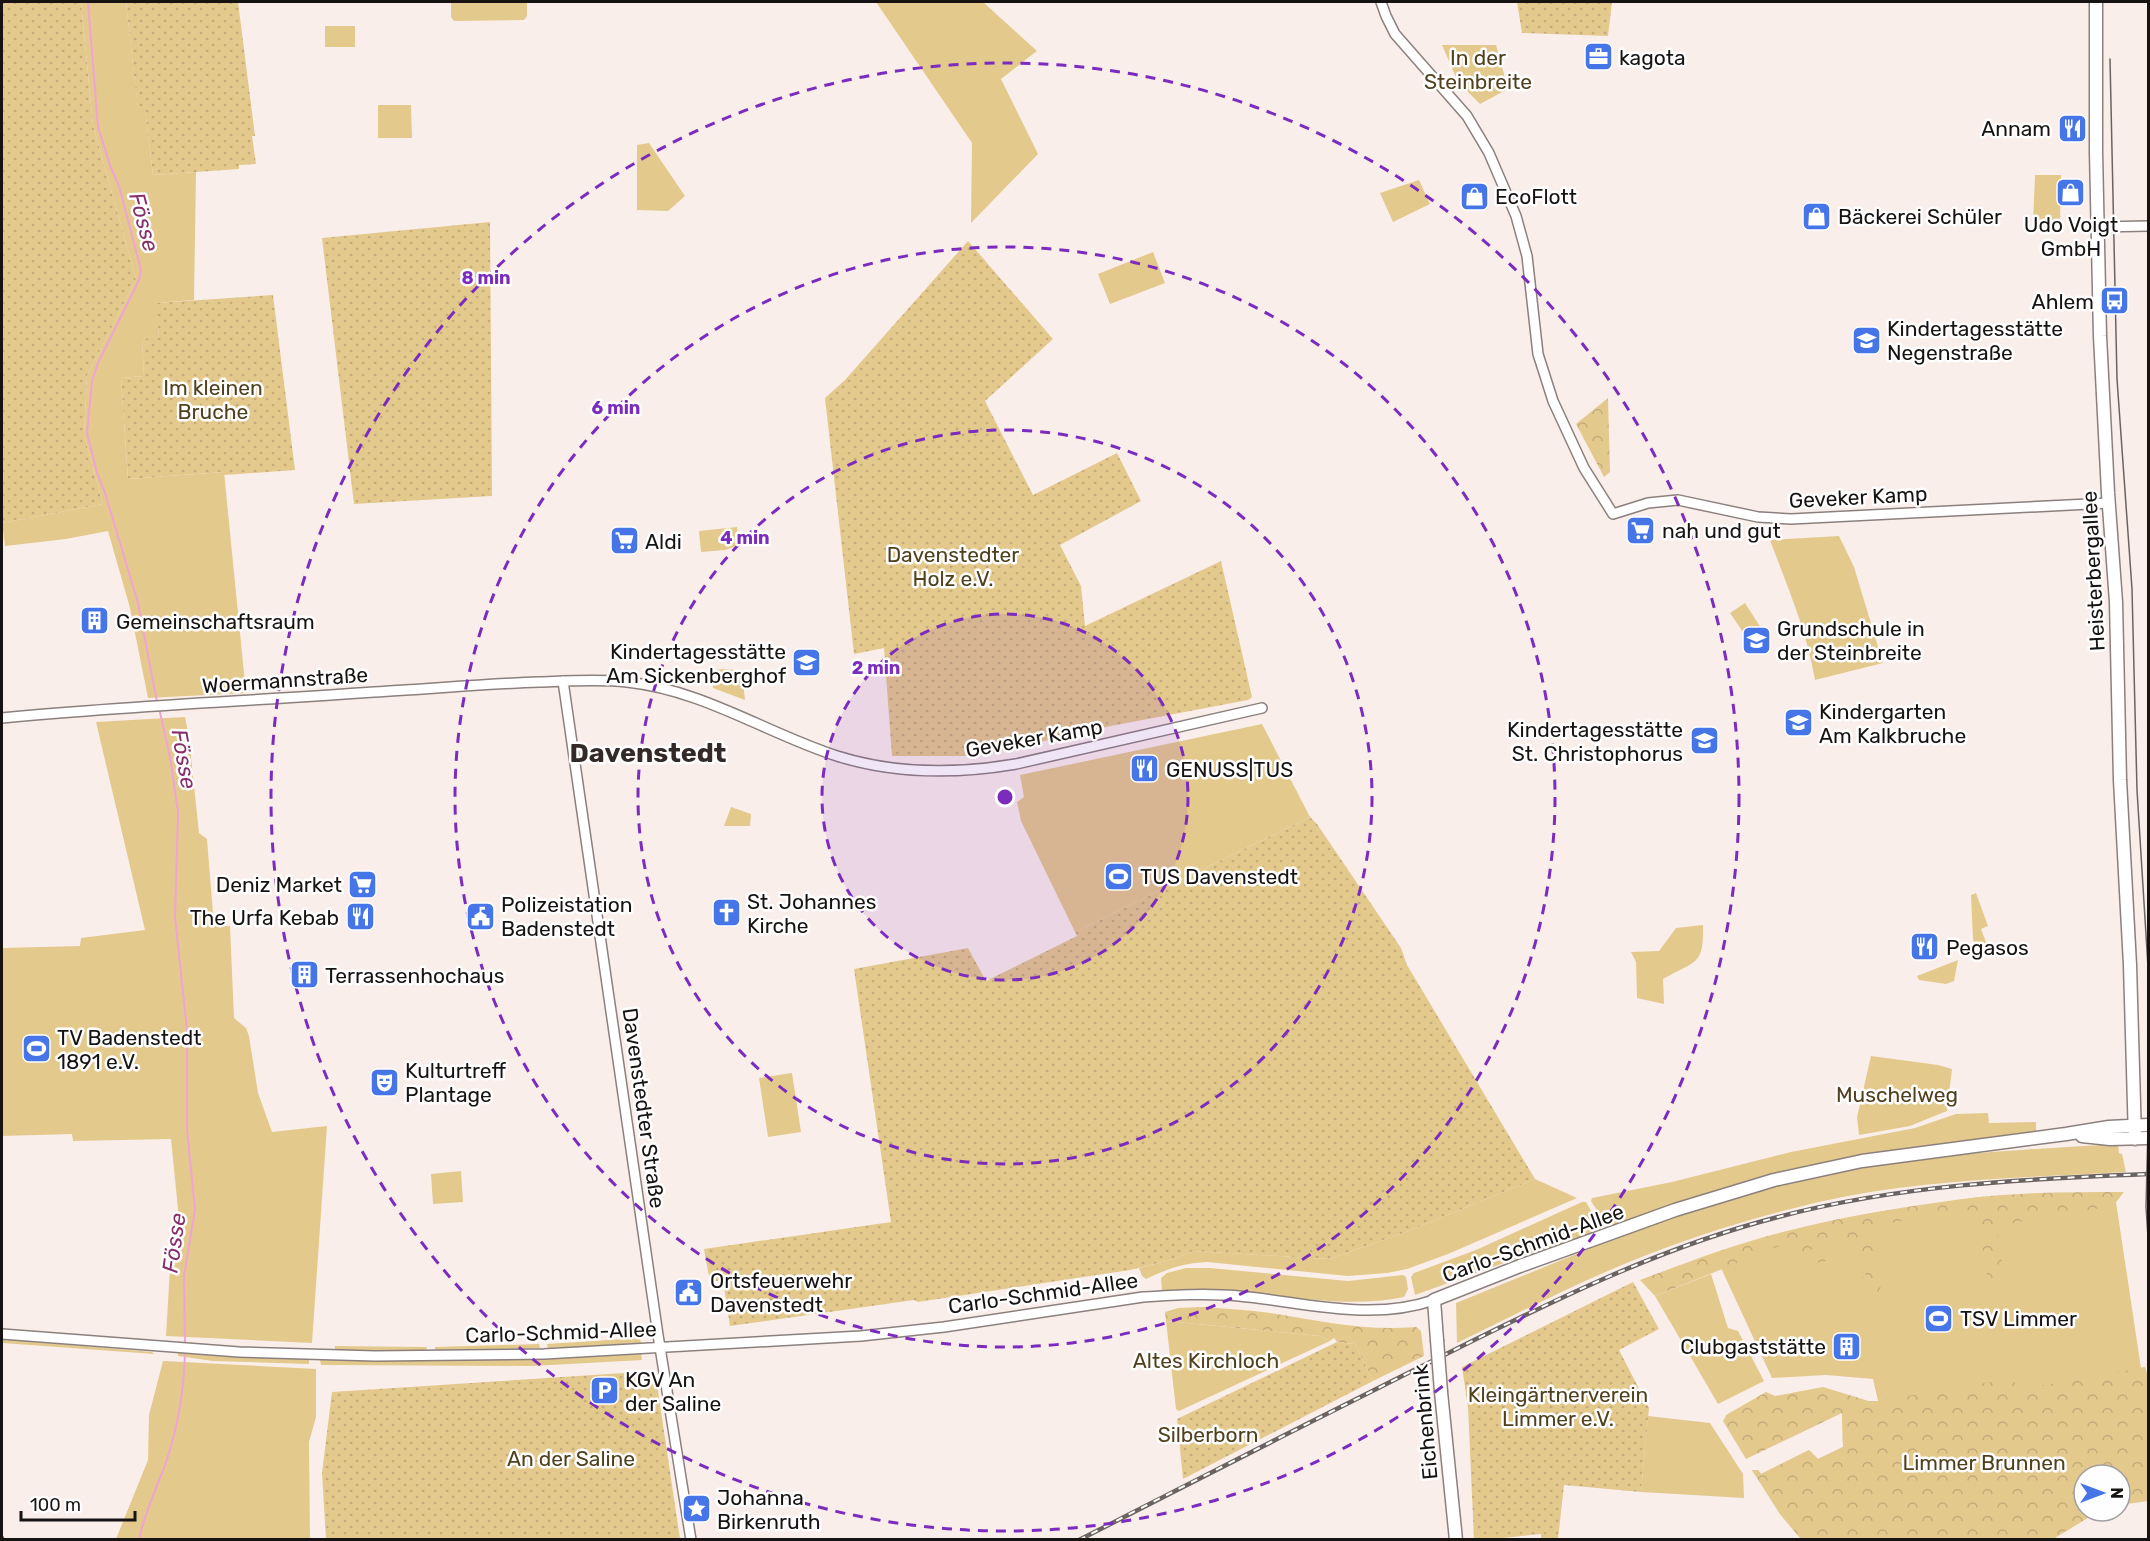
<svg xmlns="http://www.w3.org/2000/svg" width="2150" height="1541" font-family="Rubik,sans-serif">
<defs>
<pattern id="forest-crowns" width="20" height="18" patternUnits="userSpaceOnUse" patternTransform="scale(1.5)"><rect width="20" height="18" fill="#e4c98d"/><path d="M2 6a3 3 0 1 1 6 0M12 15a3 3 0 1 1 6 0" fill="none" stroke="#c3ac79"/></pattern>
<pattern id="garden-dots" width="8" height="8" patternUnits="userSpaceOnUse" patternTransform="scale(1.5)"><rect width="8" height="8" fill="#e4c98d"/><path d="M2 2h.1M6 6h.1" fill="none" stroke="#c3ac79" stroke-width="1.8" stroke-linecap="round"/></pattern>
</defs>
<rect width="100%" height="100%" fill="#faeeeb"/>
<!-- green -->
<path fill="#e4c98d" d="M81 2H126L138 108 145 109 153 175 196 172 194 300 157 303 159 338 142 339 144 376 121 378 128 479 224 472 246 693 148 698 130 608 108 531 66 539 5 546 2 523 103 504 84 435 87 376 136 279 93 125Z
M451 2H527V16L524 20 454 21 451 17Z
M876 2H983L1037 51 1001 79 1038 154 971 223 972 143Z
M325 26H355V47H325Z
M1442 45H1496L1508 89 1480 104 1458 82Z
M378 105H411L412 138H378Z
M649 143 685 196 668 211 637 210V145Z
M2035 175H2061L2060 223H2033Z
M1419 180 1430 204 1393 222 1380 193Z
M1153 252 1165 283 1110 304 1098 274Z
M737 527 739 545 725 550 701 552 699 531Z
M1839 536 1854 567 1883 663 1815 680C1807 631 1787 586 1770 540Z
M1745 603 1761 628 1747 638 1730 613Z
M727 669 742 671 745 700 713 688 711 670Z
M185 717 189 738 199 833 207 839 214 926H230L234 1018 246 1028 249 1036 258 1093 272 1132 327 1126 312 1343 166 1336 170 1268 178 1209 171 1139 73 1141 72 1134 2 1136V948L80 946 81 938 145 930 96 722Z
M1262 724 1310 817 1075 932 1021 821 1017 802 1024 797 1020 775Z
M731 807 751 814 750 826H724Z
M1976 893 1988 926 1981 929 1987 945 1974 942 1973 939 1971 895Z
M1703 925C1704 966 1696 960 1663 979L1664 1004 1637 998 1636 962 1631 952 1659 951 1676 928Z
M1958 960 1954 981 1946 984 1919 980 1917 976Z
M1871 1056 1938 1065 1952 1069 1947 1111 1910 1126 1859 1135 1857 1117Z
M792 1073 801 1132 768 1137 759 1078Z
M1988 1113 1989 1123 2036 1122V1131L1835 1162 1609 1230 1591 1201 1592 1198 1672 1182 1791 1152 1915 1128 1956 1114Z
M2118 1144 2119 1153 2122 1154 2126 1172C2024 1178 1919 1179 1819 1202 1755 1217 1690 1237 1629 1262 1571 1286 1514 1315 1457 1343L1456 1303C1573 1256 1688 1205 1811 1176 1829 1172 1847 1170 1865 1167 1949 1153 2033 1149 2118 1144Z
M461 1171 463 1202 433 1204 431 1174Z
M1535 1179 1577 1198 1448 1254 1407 1269 1387 1273 1348 1276 1207 1262C1184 1263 1167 1269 1146 1279L1142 1276 1139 1268 1174 1259 1193 1251 1329 1259 1406 1232Z
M1980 1197 1985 1224 2116 1202 2141 1368 2145 1367 2148 1378 2120 1475H2084V1511H2099L2053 1539H1801L1780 1514 1752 1470H1758L1761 1474 1809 1450 1818 1459 1843 1447 1842 1413 1864 1401H1878L1873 1379 1826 1375 1772 1378 1721 1268 1819 1225 1866 1214Z
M1582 1202H1586L1603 1232 1540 1250 1415 1295 1411 1277 1414 1273 1476 1250Z
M1186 1268H1210L1348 1281 1403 1275 1406 1277 1408 1289 1404 1297C1345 1309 1286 1295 1228 1290 1206 1289 1184 1290 1162 1291L1161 1278 1167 1273Z
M1711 1274 1728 1328 1738 1331 1764 1381 1718 1404 1655 1296Z
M1166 1321 1320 1336 1330 1341 1179 1411 1176 1409Z
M640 1338 641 1343 548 1348 547 1344Z
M2 1339 152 1352 154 1354 2 1343Z
M539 1344 540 1348 435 1351V1347Z
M335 1346 427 1347 426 1351H335Z
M178 1353 309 1359V1364L213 1361 178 1356Z
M641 1354 642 1360 533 1366 321 1365 320 1360H533Z
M163 1361 316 1369V1417L309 1442 310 1539H116L148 1460 149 1415Z
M1648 1416 1710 1423 1743 1474 1744 1498 1641 1492Z"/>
<!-- forest -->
<path fill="url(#forest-crowns)" d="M1608 398 1610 472 1604 477 1576 424Z
M2124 1192 2113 1206 1996 1226 2006 1286 1988 1280 1976 1209 1871 1226 1882 1297 1875 1307 1870 1282 1847 1286 1846 1281 1866 1277 1859 1240 1823 1245 1826 1261 1816 1263 1813 1249 1787 1256 1782 1245 1655 1296 1640 1280C1688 1262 1737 1243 1787 1231 1849 1215 1915 1205 1979 1197 2027 1192 2076 1192 2124 1192Z
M1202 1307C1227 1309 1252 1310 1277 1314 1325 1322 1366 1331 1416 1327L1421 1331 1424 1356 1373 1381 1355 1344 1337 1342 1334 1338 1330 1341 1320 1336 1166 1321 1165 1312 1178 1308Z
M2145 1367 2148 1378V1501L2120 1505V1475H2084V1511H2099L2053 1539H1801L1780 1514 1752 1470H1758L1761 1474 1809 1450 1818 1459 1843 1447 1842 1413 1746 1459 1723 1421 1726 1415 1766 1392 1775 1396 1823 1387 1872 1402 2014 1378 2016 1390Z"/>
<!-- garden -->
<path fill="url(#garden-dots)" d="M2 2H81L93 125 136 279 87 376 84 435 103 504 2 523Z
M126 2H238L255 136H252L256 164 239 165V169L153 175 145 110H138Z
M1517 2H1612L1608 36 1522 33Z
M490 222 492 496 354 504 322 238Z
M968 241 1053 339 985 401 1033 495 1117 453 1141 501 1060 545 1081 586 1085 626 1221 561 1252 697 1248 700 1095 729 1002 751 974 756H892L884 648 854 654 825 398 845 380Z
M273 295 295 470 224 475V472L128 479 121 378 144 376 142 339 159 337 156 303Z
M1310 817 1317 824 1401 948 1407 965 1535 1179 1406 1232 1329 1259 1193 1251 1174 1259 1130 1270 918 1302 914 1300 730 1326 723 1280 710 1282 704 1249 891 1222 854 969 968 948 986 981 1077 936 1075 932Z
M1633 1282 1659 1329 1619 1350 1649 1408 1641 1492 1564 1485 1558 1539H1541V1534L1494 1539H1474L1468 1407 1462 1367Z
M1337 1342 1355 1344 1373 1381 1183 1479 1177 1419Z
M655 1371 680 1539H326L322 1473 332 1392Z"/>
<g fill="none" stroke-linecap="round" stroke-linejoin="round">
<!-- stream -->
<path stroke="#f1a3d3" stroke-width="2" d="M88 2 98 127 111 168 119 186 141 270 139 280 98 363 92 381 87 433 97 473 105 493 138 603 157 702
M159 708 170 757 178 812 175 917 187 1030V1129L195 1209 184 1276 185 1346
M139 1540C144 1513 156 1490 165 1465 178 1428 184 1391 185 1352"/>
<defs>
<path id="minor" d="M1381 2 1386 16 1395 34 1467 116 1489 153 1516 216 1527 256 1538 354 1553 401 1584 468 1613 514 1648 503 1678 500 1758 517 1791 519 2109 503
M2098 227 2148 226
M563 681 658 1335 691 1540
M2 718C125 706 250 701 374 692 429 689 484 684 539 682 568 681 598 679 627 682 703 690 766 733 837 756 894 774 957 774 1016 764L1262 708
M2 1334 239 1352 375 1356 544 1354 861 1336 944 1327 1143 1297C1175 1295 1207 1293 1239 1296 1304 1302 1370 1322 1434 1300"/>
<path id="major" d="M2096 2V152L2100 336 2108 493 2116 602 2120 780 2130 965 2135 1139
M2082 1136 2110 1139 2148 1138
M1437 1340 1434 1300 1520 1266 1675 1210 1774 1180 1862 1161 2066 1134 2109 1127 2148 1125
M1441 1392 1456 1540"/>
</defs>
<!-- minor casing -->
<use href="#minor" stroke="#8b807d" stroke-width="12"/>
<!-- major casing -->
<use href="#major" stroke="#8b807d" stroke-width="15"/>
<!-- minor -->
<use href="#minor" stroke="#fff" stroke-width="9"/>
<!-- major -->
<use href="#major" stroke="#fff" stroke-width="12"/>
<!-- tram -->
<path stroke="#6a6361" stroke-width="1.5" d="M2110 59 2117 379 2132 589 2137 790 2148 967
M2148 1127 2146 1207 2148 1237"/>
<defs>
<path id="rail" d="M2 1538 3 1540
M1079 1540C1191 1482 1305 1425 1418 1368 1535 1310 1650 1250 1778 1217 1899 1185 2024 1179 2148 1174"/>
</defs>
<!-- rail casing -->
<use href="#rail" stroke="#6a6361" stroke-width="4.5"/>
<!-- rail -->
<use href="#rail" stroke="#fefefe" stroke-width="2" stroke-dasharray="7" stroke-linecap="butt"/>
<defs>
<path id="major-bridge" d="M1437 1340 1441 1392"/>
</defs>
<!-- major-bridge casing -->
<use href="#major-bridge" stroke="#8b807d" stroke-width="15" stroke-linecap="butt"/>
<!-- major-bridge -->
<use href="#major-bridge" stroke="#fff" stroke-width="12"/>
</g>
<!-- distance rings -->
<circle cx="1005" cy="797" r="183" fill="#7b2cbf" fill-opacity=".12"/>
<g fill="none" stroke="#7b2cbf" stroke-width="3" stroke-dasharray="10 8">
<circle cx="1005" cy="797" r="183"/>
<circle cx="1005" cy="797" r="367"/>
<circle cx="1005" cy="797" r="550"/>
<circle cx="1005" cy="797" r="734"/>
</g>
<!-- icons -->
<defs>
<symbol id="office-square" viewBox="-11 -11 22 22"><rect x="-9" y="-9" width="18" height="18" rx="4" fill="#4575e7" stroke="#fefefe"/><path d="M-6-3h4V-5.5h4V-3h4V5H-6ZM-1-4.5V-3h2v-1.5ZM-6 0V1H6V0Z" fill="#fff"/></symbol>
<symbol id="restaurant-square" viewBox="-11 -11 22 22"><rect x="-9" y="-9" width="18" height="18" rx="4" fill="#4575e7" stroke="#fefefe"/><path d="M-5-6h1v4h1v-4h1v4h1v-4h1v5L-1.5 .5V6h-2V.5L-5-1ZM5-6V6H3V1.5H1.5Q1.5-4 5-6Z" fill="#fff"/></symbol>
<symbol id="shop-square" viewBox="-11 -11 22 22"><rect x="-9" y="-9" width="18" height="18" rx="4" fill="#4575e7" stroke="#fefefe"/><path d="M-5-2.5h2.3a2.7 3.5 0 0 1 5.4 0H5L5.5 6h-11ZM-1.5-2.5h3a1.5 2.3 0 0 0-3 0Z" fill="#fff"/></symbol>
<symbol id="bus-square" viewBox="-11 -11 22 22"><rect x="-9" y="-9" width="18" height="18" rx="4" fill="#4575e7" stroke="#fefefe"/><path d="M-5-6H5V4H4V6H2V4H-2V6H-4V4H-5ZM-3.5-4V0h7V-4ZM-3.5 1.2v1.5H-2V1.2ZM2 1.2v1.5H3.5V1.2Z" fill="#fff"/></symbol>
<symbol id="school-square" viewBox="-11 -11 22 22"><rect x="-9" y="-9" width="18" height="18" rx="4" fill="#4575e7" stroke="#fefefe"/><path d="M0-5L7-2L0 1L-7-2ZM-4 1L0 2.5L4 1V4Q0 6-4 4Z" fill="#fff"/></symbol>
<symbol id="supermarket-square" viewBox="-11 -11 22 22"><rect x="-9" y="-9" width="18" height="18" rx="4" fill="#4575e7" stroke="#fefefe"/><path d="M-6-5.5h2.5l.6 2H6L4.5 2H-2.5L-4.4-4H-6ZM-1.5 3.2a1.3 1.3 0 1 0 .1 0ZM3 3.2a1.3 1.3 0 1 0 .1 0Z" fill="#fff"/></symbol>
<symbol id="building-square" viewBox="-11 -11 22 22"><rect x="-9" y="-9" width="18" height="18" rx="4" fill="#4575e7" stroke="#fefefe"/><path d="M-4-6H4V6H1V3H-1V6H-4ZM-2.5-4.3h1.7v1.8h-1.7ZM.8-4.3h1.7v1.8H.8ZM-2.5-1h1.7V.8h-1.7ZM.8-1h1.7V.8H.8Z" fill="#fff"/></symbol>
<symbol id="stadium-square" viewBox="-11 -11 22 22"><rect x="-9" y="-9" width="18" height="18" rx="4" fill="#4575e7" stroke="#fefefe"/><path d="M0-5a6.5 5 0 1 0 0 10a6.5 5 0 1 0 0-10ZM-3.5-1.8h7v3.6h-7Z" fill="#fff"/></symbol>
<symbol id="church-square" viewBox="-11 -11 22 22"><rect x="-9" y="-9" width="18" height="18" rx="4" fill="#4575e7" stroke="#fefefe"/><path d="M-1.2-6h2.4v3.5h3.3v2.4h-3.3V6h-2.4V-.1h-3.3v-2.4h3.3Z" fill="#fff"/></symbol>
<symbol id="civic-square" viewBox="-11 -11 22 22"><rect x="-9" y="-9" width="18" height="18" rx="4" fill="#4575e7" stroke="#fefefe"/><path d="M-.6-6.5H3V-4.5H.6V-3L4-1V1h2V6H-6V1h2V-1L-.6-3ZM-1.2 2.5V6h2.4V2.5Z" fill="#fff"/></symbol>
<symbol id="theatre-square" viewBox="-11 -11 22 22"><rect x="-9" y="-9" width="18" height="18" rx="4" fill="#4575e7" stroke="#fefefe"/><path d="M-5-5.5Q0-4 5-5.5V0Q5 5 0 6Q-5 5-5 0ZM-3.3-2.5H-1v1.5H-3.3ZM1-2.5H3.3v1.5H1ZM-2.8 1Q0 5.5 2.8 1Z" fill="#fff"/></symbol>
<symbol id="parking-square" viewBox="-11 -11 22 22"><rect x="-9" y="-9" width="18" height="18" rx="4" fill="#4575e7" stroke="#fefefe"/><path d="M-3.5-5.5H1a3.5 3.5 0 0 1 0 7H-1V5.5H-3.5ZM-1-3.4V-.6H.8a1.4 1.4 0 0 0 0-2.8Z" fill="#fff"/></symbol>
<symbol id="sight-square" viewBox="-11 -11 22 22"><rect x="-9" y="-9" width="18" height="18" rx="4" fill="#4575e7" stroke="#fefefe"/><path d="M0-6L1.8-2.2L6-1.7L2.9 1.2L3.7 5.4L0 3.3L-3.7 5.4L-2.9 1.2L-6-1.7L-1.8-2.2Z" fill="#fff"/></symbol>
</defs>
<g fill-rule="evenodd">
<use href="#office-square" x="1582" y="40" width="33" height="33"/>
<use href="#restaurant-square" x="2056" y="112" width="33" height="33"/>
<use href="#shop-square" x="2054" y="176" width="33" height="33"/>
<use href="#shop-square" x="1458" y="180" width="33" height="33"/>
<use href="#shop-square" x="1800" y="200" width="33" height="33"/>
<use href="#bus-square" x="2098" y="284" width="33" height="33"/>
<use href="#school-square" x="1850" y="324" width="33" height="33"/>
<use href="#supermarket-square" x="1624" y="514" width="33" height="33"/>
<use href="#supermarket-square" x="608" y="524" width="33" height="33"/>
<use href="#building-square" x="78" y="604" width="33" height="33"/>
<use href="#school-square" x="1740" y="624" width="33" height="33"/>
<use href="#school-square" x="790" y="646" width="33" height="33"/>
<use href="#school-square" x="1782" y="706" width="33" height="33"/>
<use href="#school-square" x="1688" y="724" width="33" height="33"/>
<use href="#restaurant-square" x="1128" y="752" width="33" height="33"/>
<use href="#stadium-square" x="1102" y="860" width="33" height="33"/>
<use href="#supermarket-square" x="346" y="868" width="33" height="33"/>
<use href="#church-square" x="710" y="896" width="33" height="33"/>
<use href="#civic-square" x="464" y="900" width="33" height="33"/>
<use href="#restaurant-square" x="344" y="900" width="33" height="33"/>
<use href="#restaurant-square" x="1908" y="930" width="33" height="33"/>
<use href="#building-square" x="288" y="958" width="33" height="33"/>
<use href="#stadium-square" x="20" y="1032" width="33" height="33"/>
<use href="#theatre-square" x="368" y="1066" width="33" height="33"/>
<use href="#civic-square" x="672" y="1276" width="33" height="33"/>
<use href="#stadium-square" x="1922" y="1302" width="33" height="33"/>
<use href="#building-square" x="1830" y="1330" width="33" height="33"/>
<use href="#parking-square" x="588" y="1374" width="33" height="33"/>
<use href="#sight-square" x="680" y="1492" width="33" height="33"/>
</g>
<g text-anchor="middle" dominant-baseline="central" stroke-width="5" stroke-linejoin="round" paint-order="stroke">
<!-- park labels -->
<g font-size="21" fill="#50401d" stroke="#fefefe">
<text x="1478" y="57">In der<tspan x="1478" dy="24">Steinbreite</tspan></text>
<text x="213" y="387">Im kleinen<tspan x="213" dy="24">Bruche</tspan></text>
<text x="953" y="554">Davenstedter<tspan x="953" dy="24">Holz e.V.</tspan></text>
<text x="1897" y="1094">Muschelweg</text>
<text x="1206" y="1360">Altes Kirchloch</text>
<text x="1558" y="1394">Kleingärtnerverein<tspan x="1558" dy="24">Limmer e.V.</tspan></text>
<text x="1208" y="1434">Silberborn</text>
<text x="571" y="1458">An der Saline</text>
<text x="1984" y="1462">Limmer Brunnen</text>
</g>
<!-- poi labels -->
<g font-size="21" fill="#171312" stroke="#fefefe" text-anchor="start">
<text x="1619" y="57">kagota</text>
<text x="2051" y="128" text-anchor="end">Annam</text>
<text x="1495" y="196">EcoFlott</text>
<text x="1838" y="216">Bäckerei Schüler</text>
<text x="2071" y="224" text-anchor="middle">Udo Voigt<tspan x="2071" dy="24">GmbH</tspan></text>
<text x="2094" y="301" text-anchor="end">Ahlem</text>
<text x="1887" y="328">Kindertagesstätte<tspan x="1887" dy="24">Negenstraße</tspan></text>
<text x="1662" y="530">nah und gut</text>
<text x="645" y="541">Aldi</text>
<text x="116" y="621">Gemeinschaftsraum</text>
<text x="1777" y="628">Grundschule in<tspan x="1777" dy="24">der Steinbreite</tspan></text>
<text x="786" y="651" text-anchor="end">Kindertagesstätte<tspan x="786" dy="24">Am Sickenberghof</tspan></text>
<text x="1819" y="711">Kindergarten<tspan x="1819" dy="24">Am Kalkbruche</tspan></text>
<text x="1683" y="729" text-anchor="end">Kindertagesstätte<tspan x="1683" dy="24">St. Christophorus</tspan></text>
<text x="1166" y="769">GENUSS|TUS</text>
<text x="1140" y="876">TUS Davenstedt</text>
<text x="342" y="884" text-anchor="end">Deniz Market</text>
<text x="747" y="901">St. Johannes<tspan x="747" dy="24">Kirche</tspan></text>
<text x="501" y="904">Polizeistation<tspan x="501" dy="24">Badenstedt</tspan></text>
<text x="339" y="917" text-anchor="end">The Urfa Kebab</text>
<text x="1946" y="947">Pegasos</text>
<text x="325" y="975">Terrassenhochaus</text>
<text x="57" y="1037">TV Badenstedt<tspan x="57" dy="24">1891 e.V.</tspan></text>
<text x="405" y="1070">Kulturtreff<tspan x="405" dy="24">Plantage</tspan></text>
<text x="710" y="1280">Ortsfeuerwehr<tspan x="710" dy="24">Davenstedt</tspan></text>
<text x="1960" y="1318">TSV Limmer</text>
<text x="1826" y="1346" text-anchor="end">Clubgaststätte</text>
<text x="625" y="1379">KGV An<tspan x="625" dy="24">der Saline</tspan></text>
<text x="717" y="1497">Johanna<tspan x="717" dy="24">Birkenruth</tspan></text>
</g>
<!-- street labels -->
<g font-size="21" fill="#171312" stroke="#fefefe">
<text transform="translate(1858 497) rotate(-3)">Geveker Kamp</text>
<text transform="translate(2093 571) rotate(-93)">Heisterbergallee</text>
<text transform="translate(285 680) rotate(-4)">Woermannstraße</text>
<text transform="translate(1034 738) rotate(-10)">Geveker Kamp</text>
<text transform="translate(644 1108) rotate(82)">Davenstedter Straße</text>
<text transform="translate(1533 1243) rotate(-20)">Carlo-Schmid-Allee</text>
<text transform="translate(1043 1293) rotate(-8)">Carlo-Schmid-Allee</text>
<text transform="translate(561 1332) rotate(-2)">Carlo-Schmid-Allee</text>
<text transform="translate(1425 1422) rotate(-95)">Eichenbrink</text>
</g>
<!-- water labels -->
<g font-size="22" font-style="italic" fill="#872f6b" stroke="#fefefe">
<text transform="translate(144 222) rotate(75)">Fösse</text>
<text transform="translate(184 759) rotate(80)">Fösse</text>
<text transform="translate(174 1243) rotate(-82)">Fösse</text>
</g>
<!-- district labels -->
<g font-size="27" font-weight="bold" fill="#332a28" stroke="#fefefe">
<text x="648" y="753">Davenstedt</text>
</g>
</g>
<circle cx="1005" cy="797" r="9" fill="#7b2cbf" stroke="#fefefe" stroke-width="3"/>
<g font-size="18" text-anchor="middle" font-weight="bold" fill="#7b2cbf" stroke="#fefefe" stroke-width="5" stroke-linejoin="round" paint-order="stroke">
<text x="486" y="284">8 min</text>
<text x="616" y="414">6 min</text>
<text x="745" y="544">4 min</text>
<text x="876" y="674">2 min</text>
</g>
<!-- border -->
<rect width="2150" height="1541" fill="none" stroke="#171312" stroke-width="6"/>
<!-- north arrow -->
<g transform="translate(2102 1493) rotate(90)"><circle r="28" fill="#fefefe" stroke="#a2a0a0" stroke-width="1.5"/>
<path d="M0-4.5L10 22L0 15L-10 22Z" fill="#4575e7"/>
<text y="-9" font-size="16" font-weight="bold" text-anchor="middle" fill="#171312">N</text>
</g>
<!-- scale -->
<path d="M21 1511v9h114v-9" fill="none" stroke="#171312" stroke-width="3"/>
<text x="30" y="1511" font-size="18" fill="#171312" stroke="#fefefe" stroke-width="4.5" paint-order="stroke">100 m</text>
</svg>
